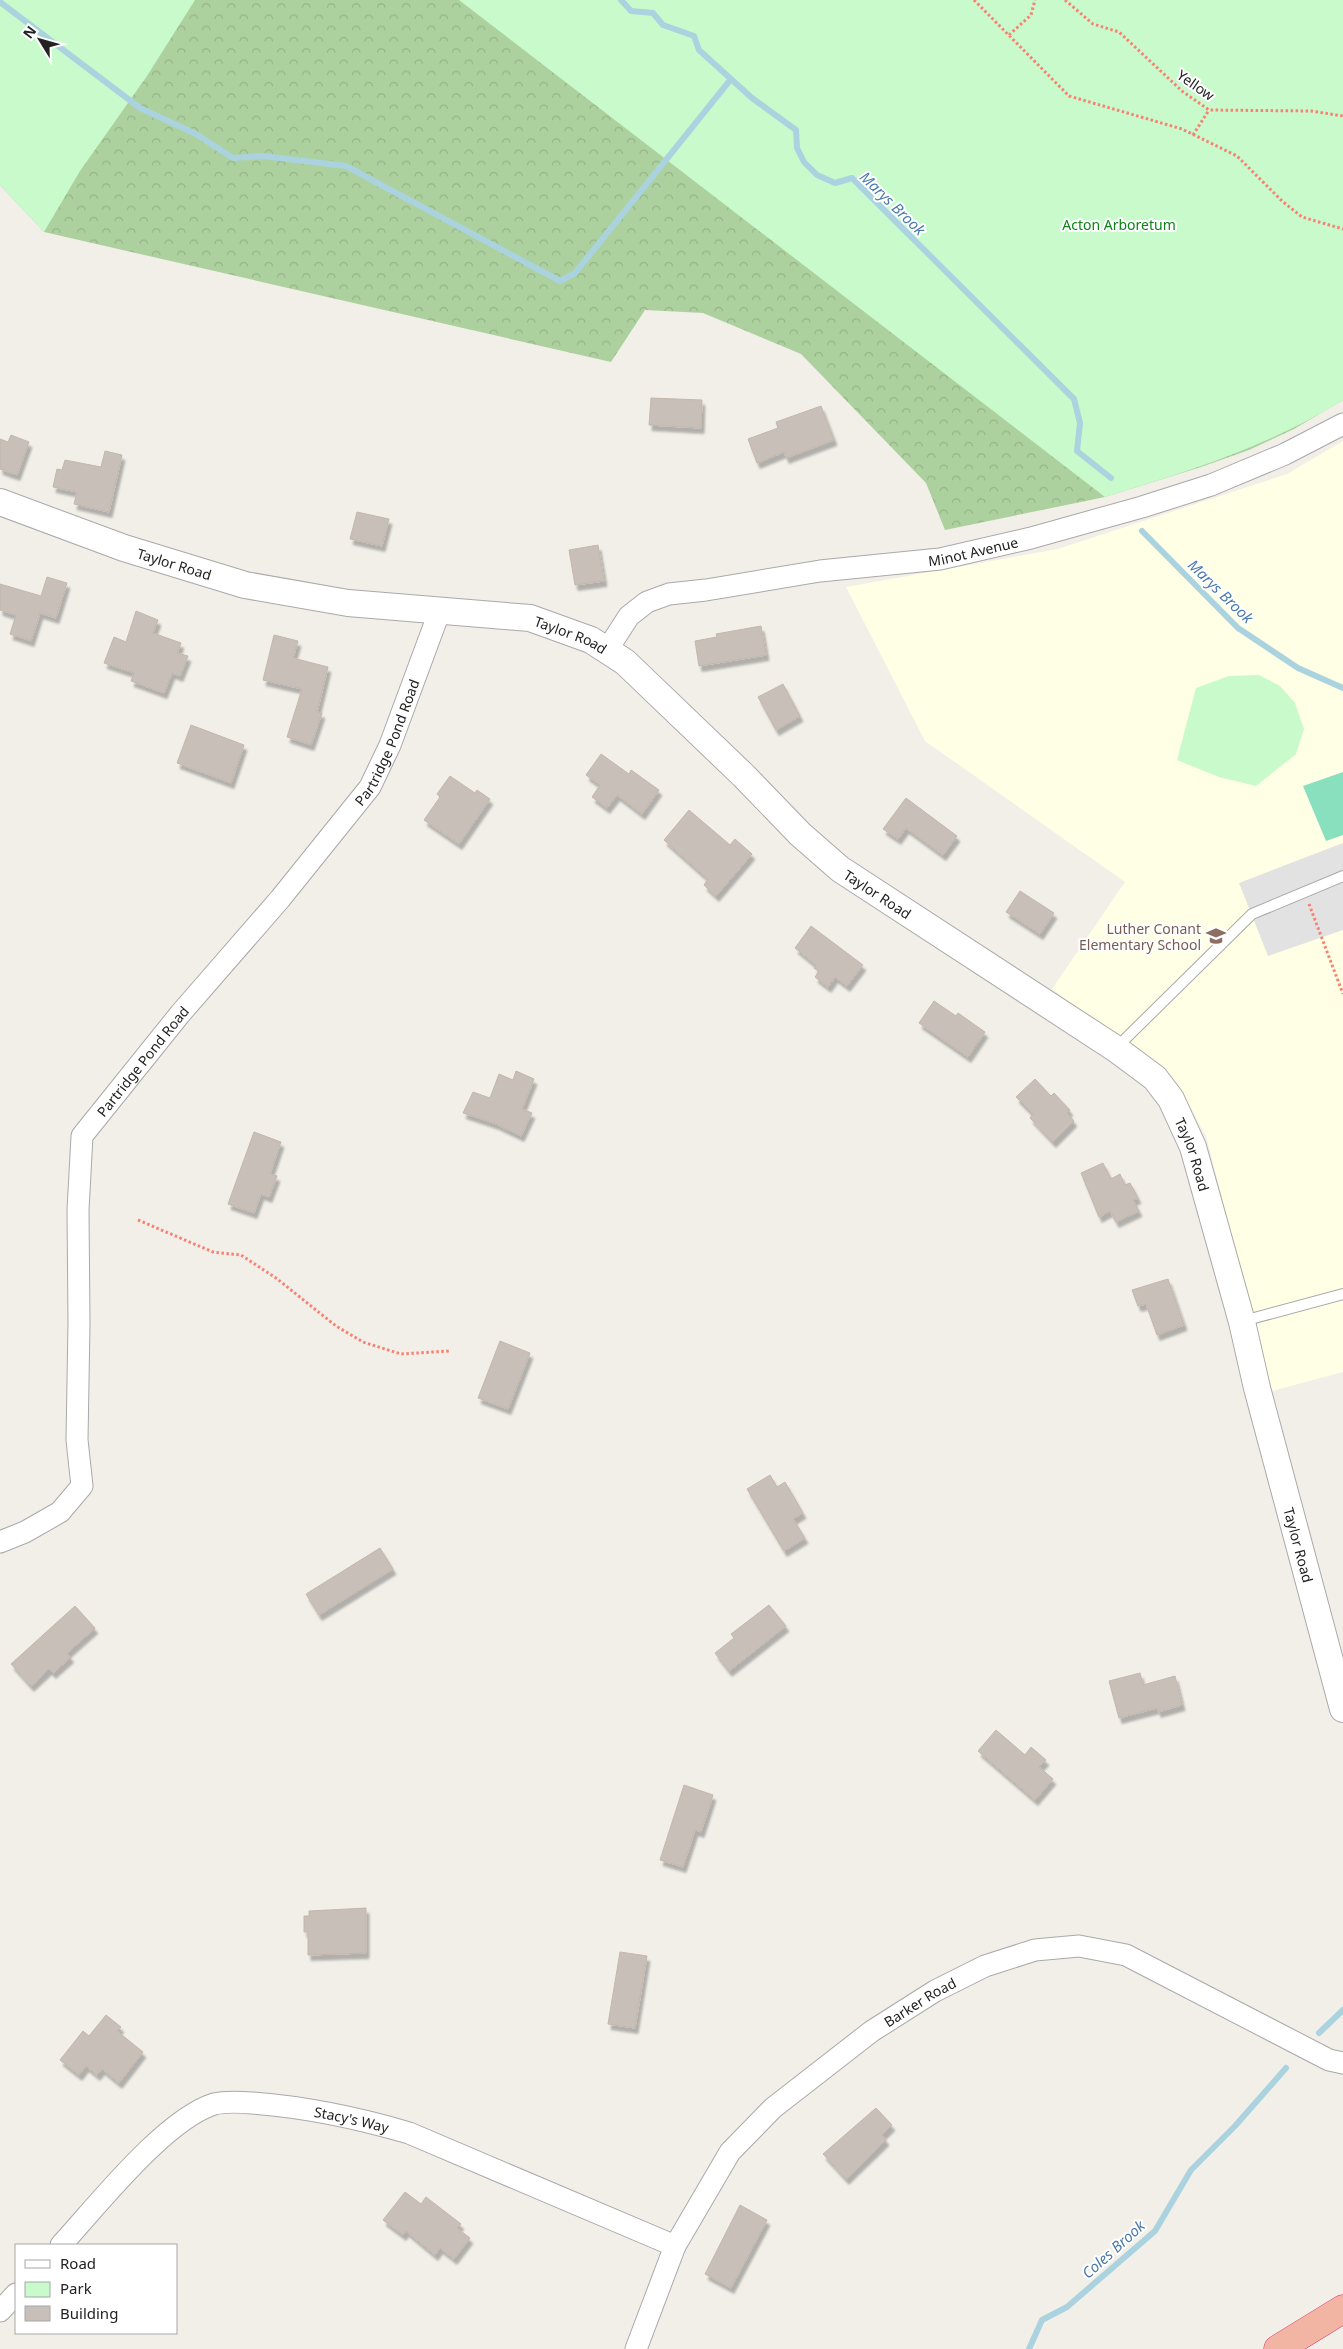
<svg xmlns="http://www.w3.org/2000/svg" width="1343" height="2349" font-family="'Noto Sans',sans-serif">
<defs>
<pattern id="forest-crowns" width="20" height="18" patternUnits="userSpaceOnUse" patternTransform="scale(1.25)"><rect width="20" height="18" fill="#add19e"/><path d="M2 6a3 3 0 1 1 6 0M12 15a3 3 0 1 1 6 0" fill="none" stroke="#95b388"/></pattern>
<filter id="shadow"><feDropShadow dx="3" dy="5.5" stdDeviation="1" flood-color="#0004"/></filter>
</defs>
<rect width="100%" height="100%" fill="#f2efe9"/>
<!-- education -->
<path fill="#ffffe5" d="M1343 441V1372L1272 1391 1206 1136 1188 1103 1164 1073 1052 989 1125 882 925 741 846 587 1058 549 1287 474Z"/>
<!-- forest -->
<path fill="url(#forest-crowns)" d="M0 0H1274L1343 400 1294 429 1249 450 1201 467 1105 497 945 530 926 483 801 354 703 313 645 310 611 362 44 232 0 185Z"/>
<!-- park -->
<path fill="#c8facc" d="M0 0H195L147 76 80 171 44 232 0 185Z
M459 0H1343V400C1268 447 1189 471 1105 497Z
M1259 675 1280 686 1295 703 1304 729 1296 754 1256 786 1219 777 1177 760 1196 688 1229 676Z"/>
<!-- pitch -->
<path fill="#88e0be" d="M1343 772V835L1326 841 1303 786Z"/>
<!-- parking -->
<path fill="#e2e2e2" d="M1343 843V930L1268 956 1239 883Z"/>
<g fill="none" stroke-linecap="round" stroke-linejoin="round">
<!-- stream -->
<path stroke="#aad3df" stroke-width="6" d="M621 0 631 11 653 13 663 25 694 36 699 50 752 98 796 130 797 148 804 162 817 175 835 183 852 178 1074 399 1080 423 1077 451 1111 478
M0 2 140 108 196 134 233 158 263 156 346 166 560 281 575 273 731 79
M1142 531 1238 628 1298 668 1343 688
M1319 2033 1343 2010
M1029 2349 1042 2320 1067 2307 1155 2231 1191 2170 1235 2126 1286 2068"/>
</g>
<!-- building -->
<path fill="#c7bfb8" stroke="#c4b6ab" filter="url(#shadow)" d="M651 398 702 400 701 428 649 425Z
M821 406 834 440 786 458 784 452 757 463 748 439 778 428 776 422Z
M11 435 29 442 17 475 0 469V439L8 442Z
M105 451 122 455 109 512 74 504 77 492 53 487 57 469 62 470 65 460 101 467Z
M357 512 389 519 382 546 350 539Z
M598 545 604 581 575 585 569 550Z
M47 577 67 583 56 618 40 613 31 641 10 634 16 615 0 610V584L41 596Z
M136 611 158 620 153 633 181 643 177 653 188 656 180 676 172 673 164 693 131 681 134 673 104 663 114 637 126 642Z
M761 626 766 655 699 666 695 641 717 637 716 634Z
M274 635 298 641 293 658 328 667 317 712 322 713 311 745 287 737 302 689 263 680Z
M783 684 800 716 776 730 758 697Z
M191 725 244 745 231 783 177 763Z
M601 754 629 774 631 770 659 790 642 814 617 795 607 808 592 797 600 785 586 775Z
M450 776 475 793 477 790 490 799 459 844 424 820 440 797 437 794Z
M906 798 957 836 943 855 906 828 898 839 883 829Z
M689 810 730 845 735 839 752 854 716 896 704 885 708 879 664 840Z
M1020 891 1054 913 1040 934 1006 912Z
M811 926 863 965 847 986 835 977 828 987 815 977 819 971 814 968 816 965 795 948Z
M934 1001 956 1016 958 1013 985 1032 968 1057 919 1023Z
M516 1071 534 1079 522 1109 532 1113 521 1136 496 1124 463 1113 473 1092 490 1098 499 1074 513 1080Z
M1035 1079 1051 1096 1054 1093 1070 1110 1067 1113 1074 1121 1053 1142 1030 1118 1033 1114 1016 1097Z
M254 1132 281 1142 270 1174 277 1176 269 1197 261 1194 254 1213 228 1204Z
M1103 1163 1111 1179 1120 1174 1125 1185 1130 1183 1138 1198 1133 1200 1139 1211 1116 1222 1110 1211 1099 1217 1081 1173Z
M1168 1279 1184 1325 1157 1335 1146 1304 1138 1306 1132 1290Z
M500 1341 530 1353 508 1409 478 1398Z
M770 1475 777 1487 785 1482 803 1513 793 1519 805 1538 784 1551 747 1489Z
M380 1548 393 1569 319 1615 306 1594Z
M769 1605 786 1626 729 1671 715 1653 734 1638 731 1634Z
M75 1606 95 1628 67 1653 71 1657 53 1673 49 1669 31 1686 11 1664Z
M1140 1673 1143 1685 1175 1676 1182 1705 1158 1712 1157 1708 1119 1718 1109 1681Z
M996 1730 1025 1755 1031 1747 1046 1760 1039 1767 1053 1779 1035 1800 978 1751Z
M684 1785 713 1795 701 1832 695 1830 683 1867 660 1860Z
M366 1908V1953L308 1955V1932H304V1916H309V1911Z
M620 1952 647 1956 635 2028 608 2024Z
M106 2015 121 2027 117 2031 143 2052 119 2083 102 2069 97 2075 86 2066 79 2075 60 2060 83 2031 89 2036Z
M876 2108 892 2125 882 2135 886 2140 846 2179 823 2154Z
M405 2192 421 2204 426 2197 461 2224 457 2228 470 2238 454 2259 440 2248 435 2255 406 2231 403 2235 383 2220Z
M740 2205 767 2220 731 2288 705 2274Z"/>
<g fill="none" stroke-linecap="round" stroke-linejoin="round">
<defs>
<path id="service" d="M1116 1048 1252 914 1343 876
M1243 1321 1343 1294"/>
<g id="minor">
<path id="s1" d="M607 650 629 616 647 602 669 594 706 590 820 571 940 559 1031 538 1142 507 1211 485 1285 454 1343 424"/>
<path id="s2" d="M0 1542 25 1532 60 1512 82 1486 77 1440 79 1323 78 1210 82 1136 180 1014 280 899 370 787 390 745 440 610"/>
<path id="s3" d="M61 2245C97 2206 164 2120 214 2104 226 2101 240 2102 252 2103 305 2107 358 2118 409 2133L675 2246"/>
<path d="M0 2311 16 2294"/>
<path id="s4" d="M636 2349 675 2246 730 2152 773 2108 872 2031 935 1991 985 1966 1035 1950 1079 1946 1126 1955 1329 2060 1343 2063"/>
</g>
<g id="tertiary">
<path id="s5" d="M0 502 124 548 245 585 348 603 530 618 591 640 625 662 744 776 800 834 840 869 1116 1049 1155 1078 1171 1099 1193 1147 1242 1322 1257 1388 1343 1709"/>
</g>
<path id="trunk" d="M1278 2349 1343 2309"/>
</defs>
<!-- service casing -->
<use href="#service" stroke="#a9a9a9" stroke-width="12"/>
<!-- minor casing -->
<use href="#minor" stroke="#a9a9a9" stroke-width="23"/>
<!-- tertiary casing -->
<use href="#tertiary" stroke="#a9a9a9" stroke-width="28"/>
<!-- trunk casing -->
<use href="#trunk" stroke="#dc2a67" stroke-width="29"/>
<!-- path -->
<path stroke="#fa8072" stroke-width="3" stroke-dasharray="2.5 2.5" stroke-linecap="butt" d="M974 0 1069 96 1182 129 1237 156 1282 201 1302 217 1343 229
M1065 0 1093 24 1119 32 1182 91 1209 110 1311 111 1343 116
M1009 35 1031 15 1035 0
M1193 135 1209 110
M1309 904 1343 994
M138 1220 213 1252 241 1255 276 1278 336 1326 363 1342 401 1354 449 1351"/>
<!-- service -->
<use href="#service" stroke="#fff" stroke-width="10"/>
<!-- minor -->
<use href="#minor" stroke="#fff" stroke-width="21"/>
<!-- tertiary -->
<use href="#tertiary" stroke="#fff" stroke-width="26"/>
<!-- trunk -->
<use href="#trunk" stroke="#f2b4a3" stroke-width="28"/>
</g>
<!-- icons -->
<defs>
<symbol id="school-bare" viewBox="-9 -9 18 18"><path d="M0-5L7-2L0 1L-7-2ZM-4 1L0 2.5L4 1V4Q0 6-4 4Z" fill="#8d6e63" stroke="#fff" stroke-width="2.5" paint-order="stroke"/></symbol>
</defs>
<g fill-rule="evenodd">
<use href="#school-bare" x="1202" y="922" width="28" height="28"/>
</g>
<g text-anchor="middle" dominant-baseline="central" stroke-width="4" stroke-linejoin="round" paint-order="stroke">
<!-- street labels -->
<g font-size="14" fill="#222" stroke="#fff">
<text transform="translate(1196 85) rotate(35)">Yellow</text>
<text stroke="none"><textPath href="#s1" startOffset="394">Minot Avenue</textPath></text>
<text stroke="none"><textPath href="#s5" startOffset="185">Taylor Road</textPath></text>
<text stroke="none"><textPath href="#s5" startOffset="590">Taylor Road</textPath></text>
<text stroke="none"><textPath href="#s2" startOffset="952">Partridge Pond Road</textPath></text>
<text stroke="none"><textPath href="#s5" startOffset="995">Taylor Road</textPath></text>
<text stroke="none"><textPath href="#s2" startOffset="548">Partridge Pond Road</textPath></text>
<text stroke="none"><textPath href="#s5" startOffset="1414">Taylor Road</textPath></text>
<text stroke="none"><textPath href="#s5" startOffset="1819">Taylor Road</textPath></text>
<text stroke="none"><textPath href="#s4" startOffset="462">Barker Road</textPath></text>
<text stroke="none"><textPath href="#s3" startOffset="349">Stacy's Way</textPath></text>
</g>
<!-- park labels -->
<g font-size="14" fill="#0c8416" stroke="#fff">
<text x="1119" y="224">Acton Arboretum</text>
</g>
<!-- education labels -->
<g font-size="14" fill="#785e54" stroke="#fff" text-anchor="end">
<text x="1201" y="928">Luther Conant<tspan x="1201" dy="16">Elementary School</tspan></text>
</g>
<!-- water labels -->
<g font-size="15" font-style="italic" fill="#4a7aab" stroke="#fff">
<text transform="translate(893 203) rotate(44)">Marys Brook</text>
<text transform="translate(1221 591) rotate(44)">Marys Brook</text>
<text transform="translate(1113 2249) rotate(-42)">Coles Brook</text>
</g>
</g>
<!-- legend -->
<rect x="15" y="2244" width="162" height="90" fill="#ffffff" stroke="#a7a7a7"/>
<rect x="25" y="2260" width="25" height="8" fill="#ffffff" stroke="#a7a7a7"/>
<text x="60" y="2269" font-size="15" fill="#222222">Road</text>
<rect x="25" y="2282" width="25" height="15" fill="#c8facc" stroke="#a7a7a7"/>
<text x="60" y="2294" font-size="15" fill="#222222">Park</text>
<rect x="25" y="2306" width="25" height="15" fill="#c7bfb8" stroke="#a7a7a7"/>
<text x="60" y="2319" font-size="15" fill="#222222">Building</text>
<!-- north arrow -->
<g transform="translate(40 40) rotate(307)" stroke="#ffffff" stroke-width="4" paint-order="stroke">
<path d="M0-4L9 19L0 12L-9 19Z" fill="#222222"/>
<text y="-8" font-size="14" font-weight="bold" text-anchor="middle" fill="#222222">N</text>
</g>
</svg>
